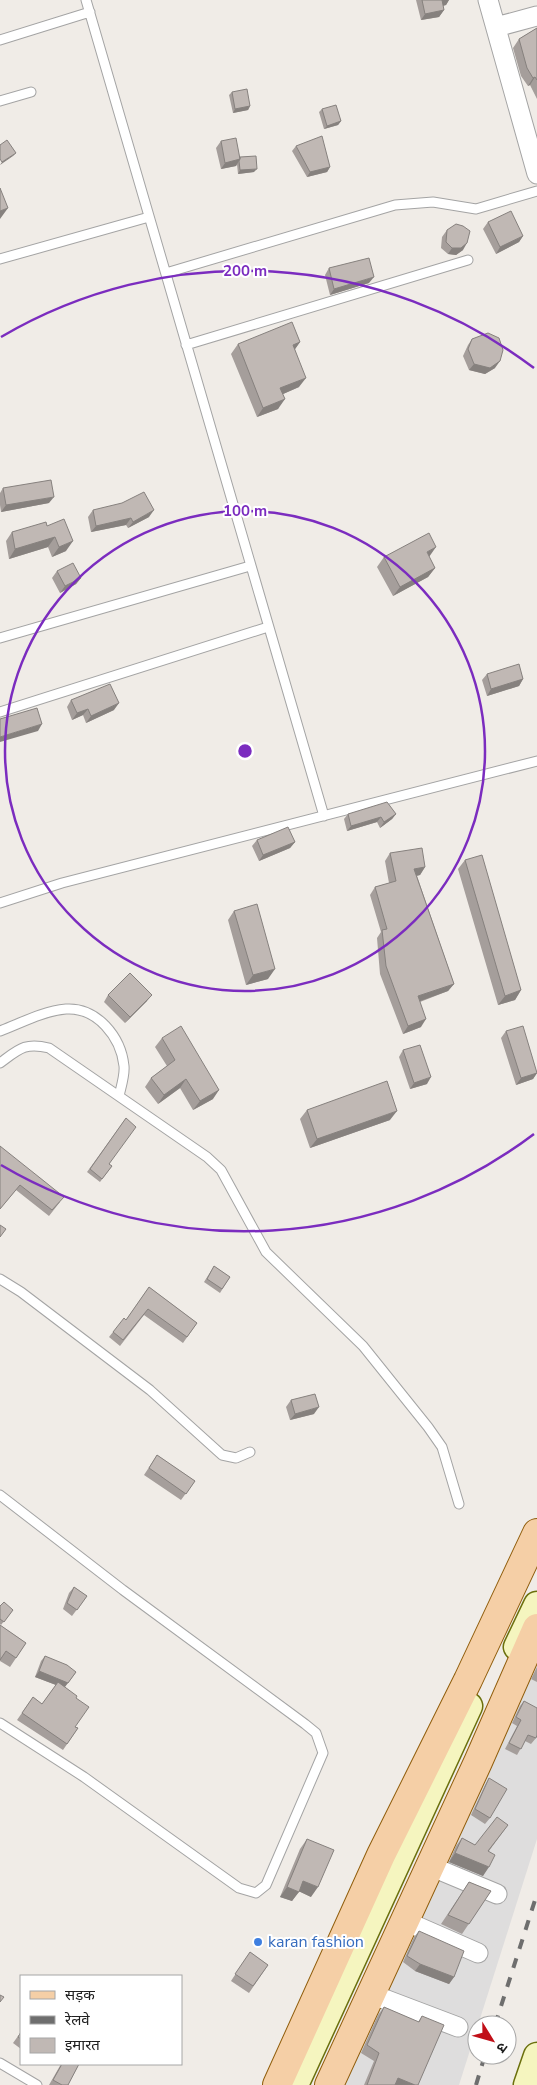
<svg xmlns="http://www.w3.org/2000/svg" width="537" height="2085" font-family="'Nunito Sans','Noto Sans Devanagari',sans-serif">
<rect width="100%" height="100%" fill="#f0ece7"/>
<!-- residential -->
<path fill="#dedddd" d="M537 1622V1839L459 2085H324Z"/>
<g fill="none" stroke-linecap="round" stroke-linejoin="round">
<defs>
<path id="lane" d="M86 0 324 816
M0 40 90 12
M0 101 31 92
M0 259 149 217
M166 273 395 205 433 202 476 209 537 191
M186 345 468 260
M0 638 250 566
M0 712 268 627
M0 903 62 883 537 761
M0 1031C21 1023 43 1011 66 1009 97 1007 121 1037 124 1066 125 1075 121 1087 119 1096
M0 1063C19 1049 25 1042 49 1048L207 1157 221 1170 266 1252 363 1346 428 1427 442 1447 459 1504
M0 1279 21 1292 150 1390 222 1455 236 1458 250 1452
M0 1495 123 1590 305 1724 316 1733 323 1753 266 1885 256 1893 239 1888 84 1777 0 1723
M0 2063 37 2085"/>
<path id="street" d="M488 0 537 174
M496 27 537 16
M430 1866 497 1894
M405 1921 478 1953
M371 1994 458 2027"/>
<path id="secondary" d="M517 1647 537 1605
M295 2085 469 1706
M527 2085 537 2056"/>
<path id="primary" d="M277 2085 381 1855 468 1680 537 1533
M329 2085 478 1762 537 1628"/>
</defs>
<!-- lane casing -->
<use href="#lane" stroke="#a4a4a4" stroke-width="11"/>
<!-- street casing -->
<use href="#street" stroke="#a4a4a4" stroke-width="21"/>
<!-- secondary casing -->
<use href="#secondary" stroke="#6b700d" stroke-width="29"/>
<!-- primary casing -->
<use href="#primary" stroke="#905d0b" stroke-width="30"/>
<!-- lane -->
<use href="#lane" stroke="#fff" stroke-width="9"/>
<!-- street -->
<use href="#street" stroke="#fff" stroke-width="19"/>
<!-- secondary -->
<use href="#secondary" stroke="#f5f5bf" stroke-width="26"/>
<!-- primary -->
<use href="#primary" stroke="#f5cfa6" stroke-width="28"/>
<!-- rail -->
<path stroke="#6e6e6e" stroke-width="4" stroke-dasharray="10 10" stroke-linecap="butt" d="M495 2025 537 1894
M476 2085 485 2055"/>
</g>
<!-- wall -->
<path fill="#a59e9b" d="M416 0H449L446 5 443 6 444 10 439 17 421 20Z
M537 28V99L530 85 528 86 521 76 513 48 519 39Z
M232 92 250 106 248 110 233 113 229 95Z
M322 109 341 121 338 125 324 129 319 112Z
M221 141 240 157 254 172 238 174 237 164 236 166 221 169 216 148Z
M296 146 330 167 327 172 307 177 292 151Z
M488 222 523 236 519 242 496 254 483 229Z
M447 230 463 250 456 255 448 254 441 248 442 237Z
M329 268 369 283 330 295 325 275Z
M472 339 495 368 485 374 469 370 463 356 468 345Z
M300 342 295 349 299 387 283 394 278 409 257 417 231 354 238 344Z
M3 488 49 503 1 512 0 505V493Z
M93 510 149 517 128 528 126 525 91 532 88 517Z
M47 526 66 551 52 557 48 547 9 559 6 541 12 532Z
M384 557H429L435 568 428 577 393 596 377 567Z
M57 571 81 578 76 584 60 593 52 578Z
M487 674 523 679 519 686 487 696 482 680Z
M71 700 114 710 86 723 83 715 72 720 67 707Z
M348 814H396L392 819 380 828 377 822 347 831 344 819Z
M257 840 295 842 290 848 259 861 252 846Z
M390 853 425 867 420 875 417 876 454 984 448 991 420 1002 421 1027 403 1034 380 974 377 938 381 932 370 895 375 887 389 883 385 861Z
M465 860 521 990 515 1000 498 1005 458 869Z
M234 911 268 979 246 985 228 920Z
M108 995 147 1001 125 1023 104 1002Z
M506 1031 537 1073 533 1079 516 1085 501 1038Z
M162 1038 213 1099 193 1110 180 1088 158 1104 145 1087 151 1078 167 1066 155 1047Z
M403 1050 427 1084 410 1089 399 1057Z
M307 1110 390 1120 310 1148 300 1119Z
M126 1118 109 1164 112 1166 100 1182 87 1172Z
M0 1146 60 1202 49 1216 16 1190 0 1209Z
M214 1266 230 1277 220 1293 204 1282Z
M149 1287 197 1323 183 1343 144 1315 120 1346 109 1337 113 1332 126 1320Z
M291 1400 314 1414 290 1420 286 1407Z
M157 1455 195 1481 181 1500 144 1475Z
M74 1587 87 1596 72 1616 63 1609 69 1593Z
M0 1606 13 1610 1 1625 0 1624Z
M0 1625 26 1643 10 1667 0 1661Z
M45 1656 76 1672 65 1687 76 1698 75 1727 78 1728 63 1750 17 1720 33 1697 42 1704 56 1685 35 1677 41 1661Z
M537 1667V1682L531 1679Z
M524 1701 536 1738 531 1744 525 1741 517 1755 505 1749 517 1726 512 1723 520 1706Z
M489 1778 490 1818 485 1824 471 1815 485 1785Z
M508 1825 489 1851 483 1876 449 1862 456 1846 462 1838 475 1845Z
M307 1839 311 1897 299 1891 292 1901 280 1897 300 1849Z
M469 1882 491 1891 462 1934 441 1924Z
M419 1931 454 1977 449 1984 415 1971 403 1962 414 1937Z
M250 1952 268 1965 249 1993 231 1981Z
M384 2007 418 2022 422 2016 418 2085H364L374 2061 361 2053 378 2015Z
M21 2032V2049L13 2043Z
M61 2064H79L68 2085H49Z"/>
<!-- shaded-wall -->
<path fill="#86817e" d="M442 0H449L446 5 437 7Z
M444 10 439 17 421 20 425 14Z
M535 77 530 85 528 86 533 78Z
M250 106 248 110 233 113 235 109Z
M341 121 338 125 324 129 327 126Z
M16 153 13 156 0 165 2 162Z
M240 159 236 166 221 169 225 163Z
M330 167 327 172 307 177 310 172Z
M257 169 254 172 238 174 240 170Z
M8 208 0 219V211Z
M523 236 519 242 496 254 500 247Z
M467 243 463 250 456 255 448 254 452 248Z
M374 277 369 283 330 295 334 289Z
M300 342 293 352V345Z
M500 361 495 368 485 374 469 370 474 364Z
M306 378 299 387 274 398 280 388Z
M285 399 278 409 257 417 263 408Z
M54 497 49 503 1 512 6 505Z
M154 510 149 517 128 528 133 522Z
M131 518 126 525 91 532 96 526Z
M55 537 48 547 9 559 15 549Z
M73 541 66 551 52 557 59 547Z
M436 547 429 557 427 552Z
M435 568 428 577 393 596 400 587Z
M81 578 76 584 60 593 65 586Z
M523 679 519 686 487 696 491 689Z
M119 703 114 710 86 723 91 716Z
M88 709 83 715 72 720 77 713Z
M42 724 38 731 0 742V737Z
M396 814 392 819 380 828 384 822Z
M381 817 377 822 347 831 351 826Z
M295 842 290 848 259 861 263 855Z
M425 867 420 875 409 877 414 869Z
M275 969 268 979 246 985 253 975Z
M454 984 448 991 412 1004 418 996Z
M521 990 515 1000 498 1005 505 996Z
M152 995 147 1001 125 1023 130 1017Z
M426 1019 421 1027 403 1034 408 1026Z
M537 1073 533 1079 516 1085 521 1078Z
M431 1077 427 1084 410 1089 414 1083Z
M186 1079 180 1088 158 1104 164 1095Z
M219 1090 213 1099 193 1110 200 1101Z
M397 1111 390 1120 310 1148 317 1139Z
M319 1407 314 1414 290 1420 295 1414Z
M39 1671 76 1672 64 1688 35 1677Z
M455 1853 489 1867 483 1876 449 1862Z
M303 1881 318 1887 311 1897 296 1890Z
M287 1887 299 1892 292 1901 280 1897Z
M420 1964 454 1977 449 1984 415 1971Z
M398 2078 415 2085H393Z"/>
<!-- building -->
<path fill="#c0b8b4" stroke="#86817e" d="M422 0H443H442L444 10 425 14Z
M537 28V80L535 77 533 78 527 68 519 39Z
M247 89 250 106 235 109 232 92Z
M336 105 341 121 327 126 322 109Z
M322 136 330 167 310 172 296 146Z
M236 138 240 159 225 163 221 141Z
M7 140 16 153 2 162 0 159V145Z
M256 156 257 169 240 170 239 161 240 159V157Z
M0 188 8 208 0 211Z
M511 211 523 236 500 247 488 222Z
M456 224 463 226 470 231 467 243 461 248H452L446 242 447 230Z
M369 258 374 277 334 289 329 268Z
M292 322 300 342 293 345 306 378 280 388 285 399 263 408 238 344Z
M488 333 499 338 503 350 500 361 490 368 474 364 468 349 472 339Z
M51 480 54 497 6 505 3 488Z
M144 492 154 510 133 522 131 518 96 526 93 510 122 503Z
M64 519 73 541 59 547 55 537 15 549 12 532 46 522 47 526Z
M429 533 436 547 427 552 435 568 400 587 384 557Z
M73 563 81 578 65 586 57 571Z
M519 664 523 679 491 689 487 674Z
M110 684 119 703 91 716 88 709 77 713 71 700Z
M37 708 42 724 0 737V719Z
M387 802 396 814 384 822 381 817 351 826 348 814Z
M288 827 295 842 263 855 257 840Z
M422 848 425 867 414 869 454 984 418 996 426 1019 408 1026 386 966 382 930 387 929 375 887 396 881 390 853Z
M482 855 521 990 505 996 465 860Z
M257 904 275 969 253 975 234 911Z
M130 973 152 995 130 1017 108 995Z
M181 1026 219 1090 200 1101 186 1079 164 1095 151 1078 175 1060 162 1038Z
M523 1026 537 1073 521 1078 506 1031Z
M420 1045 431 1077 414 1083 403 1050Z
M387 1081 397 1111 317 1139 307 1110Z
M126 1118 136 1127 109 1164 112 1166 102 1179 90 1169Z
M0 1146 64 1197 52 1210 20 1185 0 1209Z
M0 1225 6 1229 0 1237Z
M214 1266 230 1277 222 1289 207 1279Z
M149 1287 197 1323 187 1337 148 1309 123 1340 113 1332 124 1318 126 1320Z
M315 1394 319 1407 295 1414 291 1400Z
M157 1455 195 1481 186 1494 149 1468Z
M74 1587 87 1596 77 1610 67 1603Z
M4 1602 13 1610 4 1622 0 1619V1606Z
M0 1625 26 1643 16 1658 6 1651 0 1660Z
M45 1656 67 1665 76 1672 68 1683 39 1671Z
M58 1682 77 1696 76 1698 89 1707 75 1727 78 1728 67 1744 22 1713 33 1697 42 1704Z
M524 1701 537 1708V1735L536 1738 528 1735 521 1749 509 1743 521 1720 516 1717Z
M489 1778 507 1789 490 1818 475 1809Z
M497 1817 508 1825 488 1851 495 1855 489 1867 455 1853 462 1838 475 1845Z
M307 1839 334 1850 318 1887 303 1881 299 1892 287 1887Z
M469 1882 491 1891 469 1924 448 1915Z
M419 1931 464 1951 454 1977 420 1964 407 1956Z
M250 1952 268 1965 253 1986 235 1974Z
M0 1995 4 1997 0 2002Z
M384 2007 419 2022 422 2016 444 2025 418 2085H415L398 2078 395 2085H367L379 2053 367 2045Z
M21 2032V2039L18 2037Z
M62 2064H79L68 2085H62L53 2080Z"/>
<!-- distance rings -->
<g fill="none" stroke="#7b2cbf" stroke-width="2.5">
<circle cx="245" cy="751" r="240"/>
<path d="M534 1134A480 480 0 0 1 1 1165M1 337A480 480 0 0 1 534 368"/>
</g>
<!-- markers -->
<circle fill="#3f7fe0" stroke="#fff" stroke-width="2" cx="258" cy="1942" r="5"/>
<g text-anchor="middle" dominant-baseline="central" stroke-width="4" stroke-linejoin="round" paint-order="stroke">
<!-- shop labels -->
<g font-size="16" fill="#366cbe" stroke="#fff" text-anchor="start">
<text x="268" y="1942">karan fashion</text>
</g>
</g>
<circle cx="245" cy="751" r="8" fill="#7b2cbf" stroke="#fff" stroke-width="2.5"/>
<g font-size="15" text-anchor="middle" font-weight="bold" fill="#7b2cbf" stroke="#fff" stroke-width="4" stroke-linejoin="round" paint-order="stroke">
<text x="245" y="276">200 m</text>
<text x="245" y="516">100 m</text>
</g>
<!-- legend -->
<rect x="20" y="1975" width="162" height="90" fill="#ffffff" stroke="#a6a6a6"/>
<rect x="30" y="1991" width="25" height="8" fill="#f5cfa6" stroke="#a6a6a6"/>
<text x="65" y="2000" font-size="15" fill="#202020">सड़क</text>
<rect x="30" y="2016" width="25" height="8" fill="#6e6e6e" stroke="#a6a6a6"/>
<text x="65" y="2025" font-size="15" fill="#202020">रेलवे</text>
<rect x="30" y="2038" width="25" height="15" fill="#c0b8b4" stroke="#a6a6a6"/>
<text x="65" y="2050" font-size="15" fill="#202020">इमारत</text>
<!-- north arrow -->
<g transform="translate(492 2040) rotate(127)"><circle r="24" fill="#ffffff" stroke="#a6a6a6"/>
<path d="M0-4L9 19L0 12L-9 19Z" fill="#c10f18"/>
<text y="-8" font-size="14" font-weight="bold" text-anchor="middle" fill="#202020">उ</text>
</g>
</svg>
